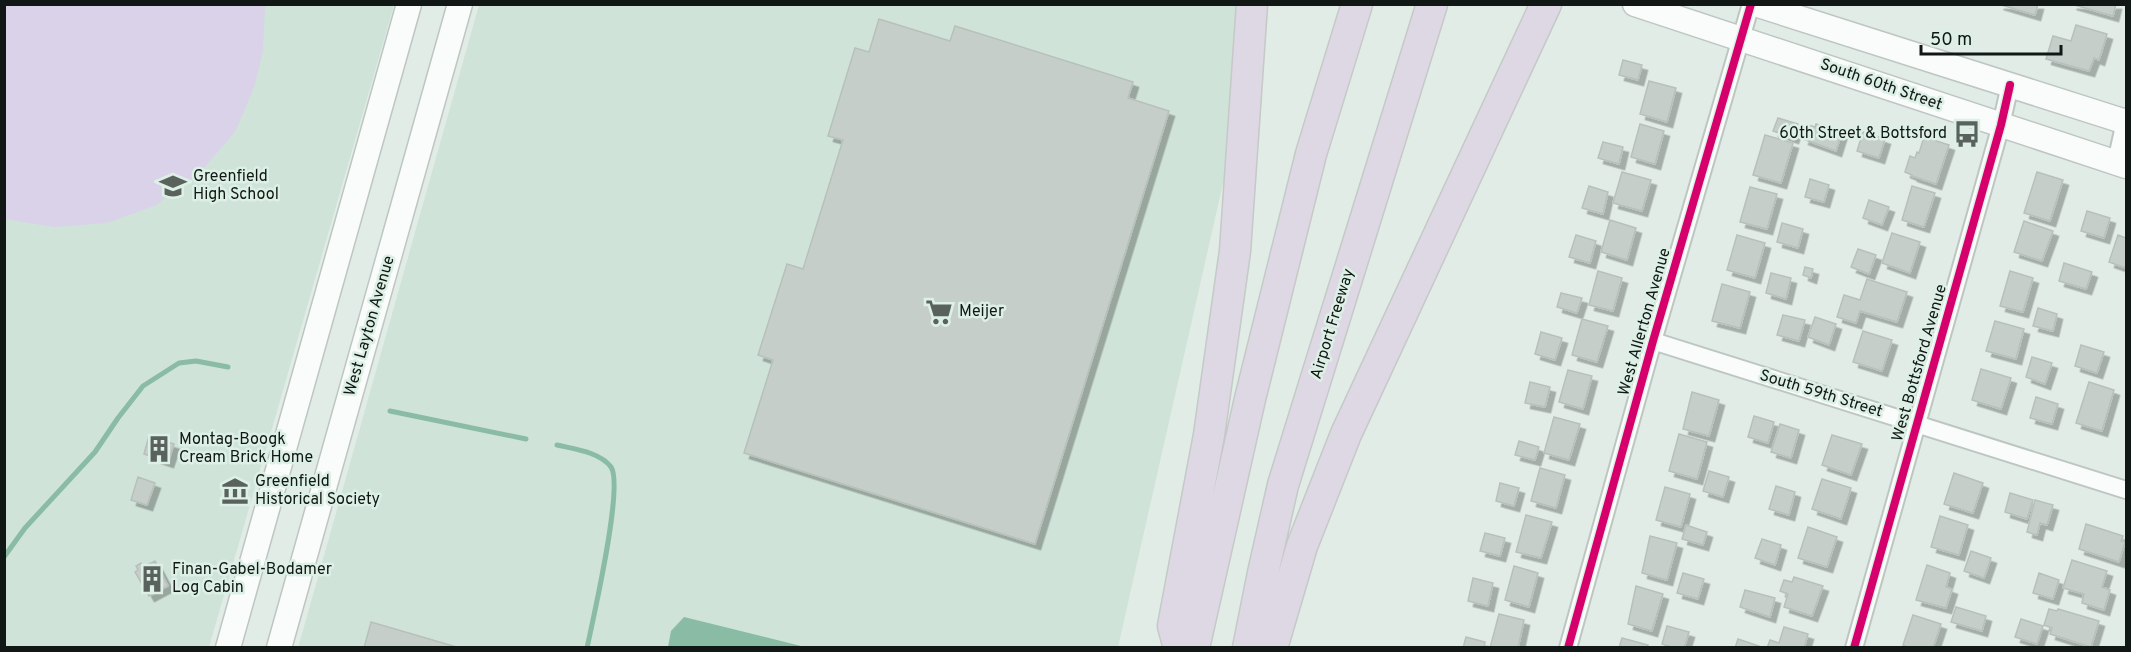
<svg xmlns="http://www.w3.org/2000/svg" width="2131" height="652" font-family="Overpass,sans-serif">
<defs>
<filter id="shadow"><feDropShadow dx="5.5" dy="5.5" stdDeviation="0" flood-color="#0004"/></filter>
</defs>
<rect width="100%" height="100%" fill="#e1ece6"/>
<!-- built -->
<path fill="#cfe3d8" d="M4 5H394L209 647H5Z
M479 5H1243L1231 148 1118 647 298 648Z"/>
<!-- green -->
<path fill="#d9d2e9" d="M4 5H265L263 50 255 85 235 132 201 171 156 205 107 223 54 227 5 219Z"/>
<!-- water -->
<path fill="#8abba4" d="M684 617 805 647H668L671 631Z"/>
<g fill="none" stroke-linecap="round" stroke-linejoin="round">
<!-- stream -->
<path stroke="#8abba4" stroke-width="5" d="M390 411 526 439
M557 445C574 449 600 452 611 467 624 486 593 619 587 648
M4 557 25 528 95 452 118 418 143 386 179 363 196 361 228 367"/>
</g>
<!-- building -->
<path fill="#c6ceca" stroke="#b8c0bc" stroke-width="1.5" filter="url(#shadow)" d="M1998 4H2038L2035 15Z
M2071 4H2116L2113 16Z
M879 19 950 41 955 26 1133 82 1128 98 1169 111 1035 544 744 453 773 360 758 355 787 264 803 269 843 140 828 136 855 48 869 52Z
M2076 25 2107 34 2099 60 2094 58 2089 71 2046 59 2053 36 2071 41Z
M1623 60 1642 65 1638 80 1619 75Z
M1649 81 1676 88 1667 122 1640 114Z
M1778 118 1798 124 1793 138 1773 131Z
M1640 124 1664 131 1655 164 1631 157Z
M1816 124 1842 132 1836 151 1803 139 1808 125 1815 127Z
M1863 132 1885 139 1879 158 1857 151Z
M1765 135 1793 143 1781 183 1753 175Z
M1924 137 1949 145 1936 184 1912 176V175L1905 172 1910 156 1915 158 1917 152 1919 153Z
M1603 142 1623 147 1619 164 1598 158Z
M1622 172 1651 180 1642 211 1613 203Z
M2037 172 2063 180 2050 221 2024 213Z
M1810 179 1829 185 1824 202 1805 197Z
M1589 186 1608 192 1603 214 1582 208Z
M1912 186 1935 193 1924 227 1902 220Z
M1750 187 1777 194 1767 229 1740 222Z
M1869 200 1889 207 1882 225 1863 218Z
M2087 211 2110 218 2104 238 2081 231Z
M1610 220 1636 228 1627 260 1601 252Z
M2024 221 2053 231 2042 261 2014 252Z
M1782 223 1803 229 1798 248 1777 242Z
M1892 233 1920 242 1910 273 1882 263Z
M1576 235 1596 241 1590 263 1569 257Z
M1737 235 1765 243 1755 278 1727 270Z
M2118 235 2126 238V268L2109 262Z
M1858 249 1876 255 1869 274 1851 267Z
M2064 263 2092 272 2086 289 2059 281Z
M1805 267 1813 269 1811 278 1803 275Z
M1598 271 1622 278 1613 311 1589 305Z
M2010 271 2033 278 2023 312 2000 306Z
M1771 273 1791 278 1786 299 1766 293Z
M1867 279 1907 292 1897 322 1860 311 1856 323 1837 317 1844 295 1860 300Z
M1722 284 1750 292 1740 328 1712 321Z
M1561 293 1582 298 1577 313 1557 307Z
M2038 308 2057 314 2053 331 2033 326Z
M1783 315 1805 320 1799 341 1777 335Z
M1815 317 1836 324 1829 345 1808 337Z
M1582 319 1608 326 1597 362 1572 355Z
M1995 321 2024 329 2016 359 1986 351Z
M1863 331 1892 340 1882 371 1853 362Z
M1541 332 1562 338 1555 360 1535 354Z
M2081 345 2104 352 2097 373 2075 366Z
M2032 357 2052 363 2045 384 2026 377Z
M1981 369 2011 378 2001 409 1972 400Z
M1568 370 1592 376 1583 409 1559 402Z
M1530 382 1550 387 1545 407 1525 403Z
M2089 382 2114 390 2102 431 2076 423Z
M1692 392 1719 400 1709 436 1683 429Z
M2036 397 2058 404 2052 424 2030 418Z
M1754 416 1774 422 1768 443 1748 437Z
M1554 417 1580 424 1569 460 1544 453Z
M1780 424 1799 430 1791 458 1771 452Z
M1679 434 1707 442 1697 479 1669 471Z
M1832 435 1862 444 1851 475 1822 465Z
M149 436 174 444 168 462 144 454Z
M1519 441 1539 447 1535 460 1515 455Z
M1540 468 1565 475 1556 508 1531 501Z
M1709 471 1729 477 1723 497 1703 491Z
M1954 473 1983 483 1973 513 1944 504Z
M138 477 155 483 147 505 131 500Z
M1822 479 1851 488 1841 519 1812 509Z
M1500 483 1519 488 1514 506 1496 501Z
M1776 486 1795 492 1789 515 1769 509Z
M1665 487 1690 494 1681 527 1656 520Z
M2010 493 2033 500 2027 519 2005 512Z
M2035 500 2053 505 2047 525 2040 523 2037 535 2027 532Z
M1526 515 1552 522 1541 558 1516 552Z
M1940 516 1968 525 1959 555 1931 547Z
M2086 524 2123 536 2121 541 2125 542 2119 562 2079 549Z
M1686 525 1707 532 1703 545 1682 539Z
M1808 527 1837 537 1827 567 1798 558Z
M1485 533 1505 538 1500 556 1480 551Z
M1650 536 1677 543 1667 580 1642 573Z
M1762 539 1781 545 1775 565 1755 558Z
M1971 551 1991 558 1984 578 1964 571Z
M2072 560 2107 571 2102 587 2110 590 2104 610 2082 603 2084 594 2063 588Z
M155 561 168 586 149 596 135 572 138 570 136 566 141 563 143 567Z
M1927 565 1950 573 1946 587 1952 589 1946 608 1916 600Z
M1514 566 1538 573 1529 607 1505 600Z
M1683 573 1704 579 1698 599 1677 593Z
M2039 573 2059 580 2053 599 2033 593Z
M1794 577 1823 586 1812 616 1784 607 1788 594 1780 591 1784 580 1792 582Z
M1473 578 1493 583 1488 606 1468 601Z
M1636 586 1663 594 1652 631 1628 624Z
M1745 590 1775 598 1770 617 1740 607Z
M1956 607 1986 616 1982 631 1951 622Z
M2049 609 2057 611 2058 609 2099 621 2091 647 2050 634 2052 628 2044 625Z
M1499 614 1524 620 1518 648H1490Z
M1913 615 1941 624 1933 648H1910L1903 645Z
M2021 619 2043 626 2037 644 2015 637Z
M371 622 460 648H364Z
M1667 626 1689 632 1684 648H1674L1662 644Z
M1784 627 1808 634 1804 648H1767L1770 640 1779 643Z
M1466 637 1485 642 1484 648H1463Z
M1622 638 1648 645 1647 648H1619Z
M1738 639 1759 646V648H1735Z"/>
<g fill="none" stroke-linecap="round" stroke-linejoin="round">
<defs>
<path id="minor" d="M2116 162 2126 117
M1653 341 2126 490
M1568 648 1653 341 1751 4
M1854 648 2001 125 2010 85"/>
<path id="secondary" d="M1635 4 2126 166
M1755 4 2126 122
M228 648 409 4
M279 648 460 4"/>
<path id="motorway" d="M1179 648 1173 626 1209 435 1235 251 1252 4
M1194 648 1250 399 1311 154 1357 4
M1248 648 1263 573 1283 485 1432 4
M1272 648 1302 546 1346 434 1546 4"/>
</defs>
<!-- minor casing -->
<use href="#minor" stroke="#bec6c2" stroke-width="20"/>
<!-- secondary casing -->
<use href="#secondary" stroke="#bec6c2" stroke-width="27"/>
<!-- motorway casing -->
<use href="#motorway" stroke="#c5c9c7" stroke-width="33"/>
<!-- minor -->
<use href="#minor" stroke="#fafcfb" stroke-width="16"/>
<!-- secondary -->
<use href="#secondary" stroke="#fafcfb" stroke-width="24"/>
<!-- motorway -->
<use href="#motorway" stroke="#ded8e4" stroke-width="30"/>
<defs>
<path id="cycleway" d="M1568 648 1653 341 1751 4
M1854 648 2001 125 2010 85"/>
</defs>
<!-- cycleway casing -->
<use href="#cycleway" stroke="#ddf0e6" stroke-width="11"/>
<!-- cycleway -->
<use href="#cycleway" stroke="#d6006c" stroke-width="8"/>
</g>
<!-- icons -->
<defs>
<symbol id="bus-bare" viewBox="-9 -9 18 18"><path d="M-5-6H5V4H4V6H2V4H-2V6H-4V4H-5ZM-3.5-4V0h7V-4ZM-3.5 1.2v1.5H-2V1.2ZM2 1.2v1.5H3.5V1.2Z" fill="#5a625e" stroke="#ddf0e6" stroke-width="2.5" paint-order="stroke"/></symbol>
<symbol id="school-bare" viewBox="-9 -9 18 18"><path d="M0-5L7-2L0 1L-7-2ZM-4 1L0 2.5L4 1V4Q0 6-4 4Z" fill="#5a625e" stroke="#ddf0e6" stroke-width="2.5" paint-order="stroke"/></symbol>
<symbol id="supermarket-bare" viewBox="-9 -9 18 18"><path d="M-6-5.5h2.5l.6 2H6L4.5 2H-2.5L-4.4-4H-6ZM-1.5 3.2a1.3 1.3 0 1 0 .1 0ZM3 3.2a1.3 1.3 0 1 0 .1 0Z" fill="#5a625e" stroke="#ddf0e6" stroke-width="2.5" paint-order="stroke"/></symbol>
<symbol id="building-bare" viewBox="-9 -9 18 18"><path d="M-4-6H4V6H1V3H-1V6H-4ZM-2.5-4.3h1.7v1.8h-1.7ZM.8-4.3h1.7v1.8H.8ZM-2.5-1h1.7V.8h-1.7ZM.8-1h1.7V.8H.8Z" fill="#5a625e" stroke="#ddf0e6" stroke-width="2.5" paint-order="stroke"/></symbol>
<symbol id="museum-bare" viewBox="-9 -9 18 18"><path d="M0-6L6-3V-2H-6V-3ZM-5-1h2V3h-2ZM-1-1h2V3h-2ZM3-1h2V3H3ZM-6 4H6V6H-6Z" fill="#5a625e" stroke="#ddf0e6" stroke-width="2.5" paint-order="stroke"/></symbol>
</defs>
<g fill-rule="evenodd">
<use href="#bus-bare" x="1948" y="115" width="38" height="38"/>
<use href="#school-bare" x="154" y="167" width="38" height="38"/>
<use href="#supermarket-bare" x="920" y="293" width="38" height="38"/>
<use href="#building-bare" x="140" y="430" width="38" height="38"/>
<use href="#museum-bare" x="216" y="472" width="38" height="38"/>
<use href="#building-bare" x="133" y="560" width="38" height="38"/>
</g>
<g text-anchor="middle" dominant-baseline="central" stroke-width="5" stroke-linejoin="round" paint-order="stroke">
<!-- street labels -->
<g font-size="16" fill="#111714" stroke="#ddf0e6">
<text transform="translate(1881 85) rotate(19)">South 60th Street</text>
<text transform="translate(1645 322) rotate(-74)">West Allerton Avenue</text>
<text transform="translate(1333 324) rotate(-73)">Airport Freeway</text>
<text transform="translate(370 326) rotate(-74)">West Layton Avenue</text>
<text transform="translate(1920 363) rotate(-74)">West Bottsford Avenue</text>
<text transform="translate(1821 394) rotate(17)">South 59th Street</text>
</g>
<!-- poi labels -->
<g font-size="16" fill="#111714" stroke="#ddf0e6" text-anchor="start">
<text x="1947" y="134" text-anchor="end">60th Street &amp; Bottsford</text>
<text x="193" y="177">Greenfield<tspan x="193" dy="18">High School</tspan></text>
<text x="959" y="312">Meijer</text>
<text x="179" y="440">Montag-Boogk<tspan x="179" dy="18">Cream Brick Home</tspan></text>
<text x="255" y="482">Greenfield<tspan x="255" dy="18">Historical Society</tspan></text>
<text x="172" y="570">Finan-Gabel-Bodamer<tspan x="172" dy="18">Log Cabin</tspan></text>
</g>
</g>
<!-- border -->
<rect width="2131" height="652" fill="none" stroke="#111714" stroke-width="12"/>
<!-- scale -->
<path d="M1921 45v9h140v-9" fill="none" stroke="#111714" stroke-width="3"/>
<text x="1930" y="45" font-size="18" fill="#111714" stroke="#ddf0e6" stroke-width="4.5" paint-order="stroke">50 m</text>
</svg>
